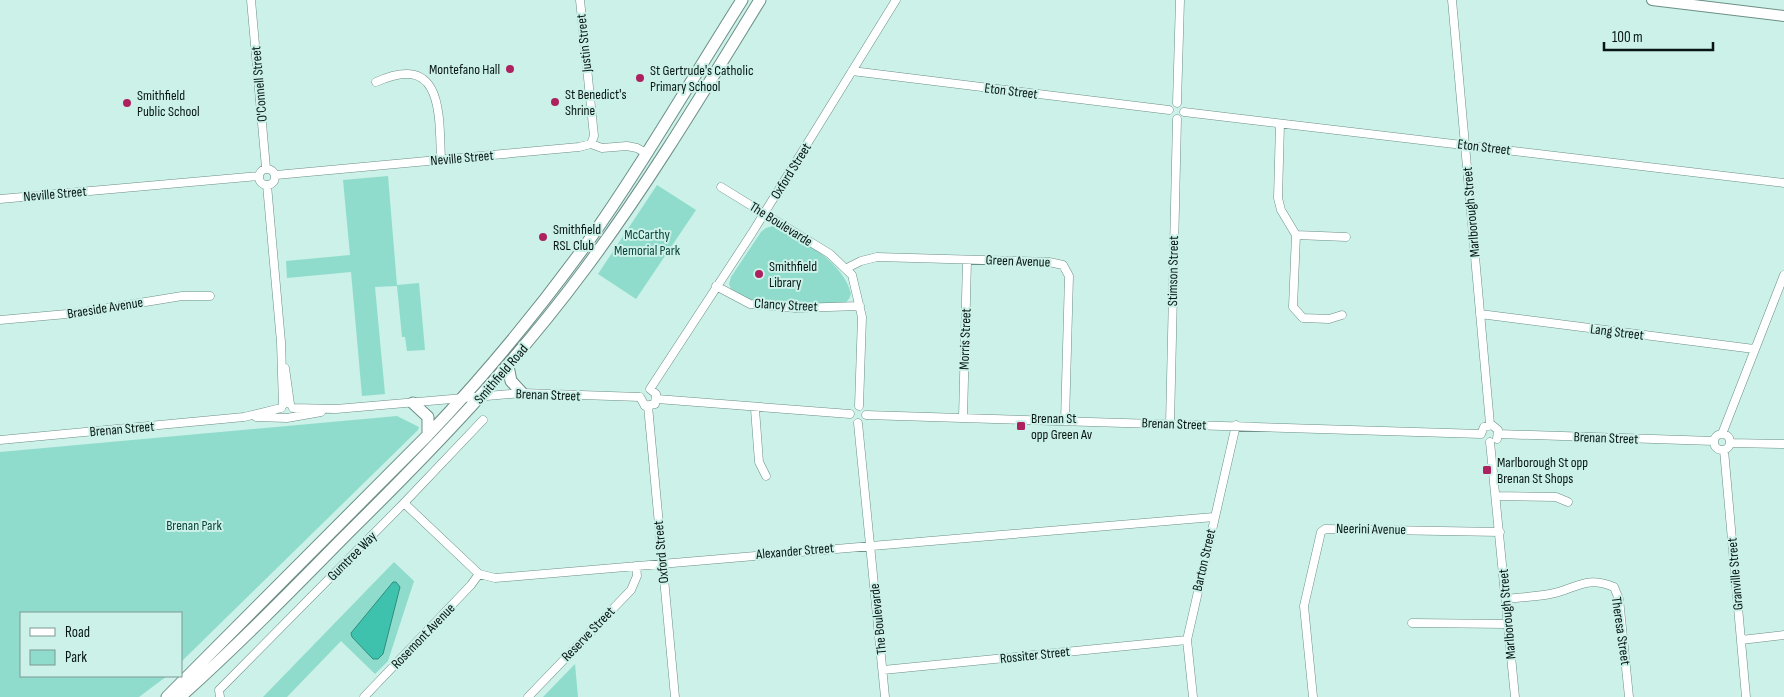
<svg xmlns="http://www.w3.org/2000/svg" width="1784" height="697" font-family="'Sofia Sans Condensed',sans-serif">
<rect width="100%" height="100%" fill="#cbf1e8"/>
<!-- green -->
<path fill="#8fdccc" d="M388 176 397 285 419 283 425 350 407 351 405 337H402L397 286 375 287 385 394 362 396 351 272 287 278 286 261 350 255 343 180Z
M657 185 696 210 636 299 598 274Z
M773 226C801 237 844 263 851 294 850 297 848 302 844 303 830 309 776 302 759 301L751 300 731 289 729 284 731 277 761 232 766 228Z
M397 416 419 427 418 430 181 662V613H21V676H167L139 697H0V452Z
M394 562 414 581 388 661 375 674 341 641 287 697H263Z
M575 664 578 697H543Z"/>
<!-- water -->
<path fill="#3ec2ad" stroke="#2e8e7f" d="M393 582H396L400 587 383 654 378 659H373L352 637 351 633Z"/>
<g fill="none" stroke-linecap="round" stroke-linejoin="round">
<defs>
<path id="minor" d="M251 0 266 168
M580 0 594 136 591 144
M1452 0 1490 424
M852 71 1169 110
M376 82C444 51 439 116 441 160
M1177 103 1180 0
M1184 112 1784 183
M1280 124 1278 198 1281 210 1296 235 1293 307 1303 318 1329 319 1342 315
M259 177a8 8 0 1 1 16 0a8 8 0 1 1-16 0Z
M276 175 579 147 591 144 602 148 627 146 637 148 646 153
M267 185 281 342 283 405
M721 187 830 254 852 275 862 317 859 406
M0 199 259 176
M1296 235 1346 237
M847 268 861 261 877 257 1049 262 1063 265 1069 276 1065 421
M716 286 750 304 796 308 860 306
M1480 314 1754 349
M0 320 78 313 182 296H210
M285 368 290 404
M650 389 752 233 896 0
M640 397 645 406 655 404 656 394 650 389
M657 399 850 414
M648 406 675 697
M293 408 336 409 522 393 640 397
M755 409 759 462 766 476
M866 415 1481 434
M256 417 287 418 321 412
M963 418 967 260
M858 423 885 697
M1170 424 1177 119
M1714 442a8 8 0 1 1 16 0a8 8 0 1 1-16 0Z
M1481 434 1484 427 1492 425 1498 430 1497 439
M1498 434 1714 441
M1722 434 1784 275
M0 440 244 417 281 408
M1490 442 1515 697
M1731 443 1784 444
M1724 450 1746 697
M1496 496 1556 497 1568 502
M404 503 479 574 495 578 1214 517
M1506 599C1520 597 1535 597 1550 594 1577 589 1584 575 1614 587L1619 599 1629 697
M1412 623 1508 624
M1741 640 1784 635
M883 670 1187 640
M220 697 219 690 404 503 483 420
M364 697 471 585 479 574
M528 697 631 590 637 576 636 566
M1193 697 1187 640 1236 425
M1313 697 1304 606 1321 532 1325 529 1500 532"/>
<path id="major" d="M1652 0 1784 16"/>
<path id="highway" d="M508 366 511 381 522 393
M413 403 428 417V435
M167 697 428 435C484 376 537 312 585 246 641 167 690 82 742 0
M180 697C238 645 292 590 347 534 432 450 514 365 585 269 649 183 704 91 760 0"/>
</defs>
<!-- minor casing -->
<use href="#minor" stroke="#6c8f87" stroke-width="9"/>
<!-- major casing -->
<use href="#major" stroke="#6c8f87" stroke-width="12"/>
<!-- highway casing -->
<use href="#highway" stroke="#6c8f87" stroke-width="13"/>
<!-- minor -->
<use href="#minor" stroke="#fff" stroke-width="8"/>
<!-- major -->
<use href="#major" stroke="#fff" stroke-width="10"/>
<!-- highway -->
<use href="#highway" stroke="#fff" stroke-width="11"/>
</g>
<!-- markers -->
<g fill="#ad215f" stroke="#cbf1e8" stroke-width="2">
<circle cx="510" cy="69" r="5"/>
<circle cx="640" cy="78" r="5"/>
<circle cx="555" cy="102" r="5"/>
<circle cx="127" cy="103" r="5"/>
<circle cx="543" cy="237" r="5"/>
<circle cx="759" cy="274" r="5"/>
<rect x="1016" y="421" width="10" height="10" rx="2.5"/>
<rect x="1482" y="465" width="10" height="10" rx="2.5"/>
</g>
<g text-anchor="middle" dominant-baseline="central" stroke-width="4" stroke-linejoin="round" paint-order="stroke">
<!-- street labels -->
<g font-size="14" fill="#081613" stroke="#cbf1e8">
<text transform="translate(584 43) rotate(-96)">Justin Street</text>
<text transform="translate(259 84) rotate(-95)">O'Connell Street</text>
<text transform="translate(1011 91) rotate(7)">Eton Street</text>
<text transform="translate(1484 147) rotate(7)">Eton Street</text>
<text transform="translate(462 158) rotate(-5)">Neville Street</text>
<text transform="translate(791 171) rotate(-58)">Oxford Street</text>
<text transform="translate(55 194) rotate(-5)">Neville Street</text>
<text transform="translate(1471 212) rotate(-95)">Marlborough Street</text>
<text transform="translate(781 224) rotate(32)">The Boulevarde</text>
<text transform="translate(1018 261) rotate(2)">Green Avenue</text>
<text transform="translate(1173 271) rotate(-89)">Stimson Street</text>
<text transform="translate(786 305) rotate(3)">Clancy Street</text>
<text transform="translate(105 308) rotate(-9)">Braeside Avenue</text>
<text transform="translate(1617 332) rotate(7)">Lang Street</text>
<text transform="translate(965 339) rotate(-88)">Morris Street</text>
<text transform="translate(501 374) rotate(-49)">Smithfield Road</text>
<text transform="translate(548 395) rotate(2)">Brenan Street</text>
<text transform="translate(1174 424) rotate(2)">Brenan Street</text>
<text transform="translate(122 429) rotate(-5)">Brenan Street</text>
<text transform="translate(1606 438) rotate(2)">Brenan Street</text>
<text transform="translate(1371 529) rotate(1)">Neerini Avenue</text>
<text transform="translate(795 551) rotate(-5)">Alexander Street</text>
<text transform="translate(661 552) rotate(-95)">Oxford Street</text>
<text transform="translate(352 556) rotate(-45)">Gumtree Way</text>
<text transform="translate(1204 560) rotate(-77)">Barton Street</text>
<text transform="translate(1735 574) rotate(-95)">Granville Street</text>
<text transform="translate(1507 614) rotate(-95)">Marlborough Street</text>
<text transform="translate(878 619) rotate(-96)">The Boulevarde</text>
<text transform="translate(1621 631) rotate(82)">Theresa Street</text>
<text transform="translate(588 634) rotate(-46)">Reserve Street</text>
<text transform="translate(423 636) rotate(-46)">Rosemont Avenue</text>
<text transform="translate(1035 655) rotate(-6)">Rossiter Street</text>
</g>
<!-- poi labels -->
<g font-size="14" fill="#081613" stroke="#cbf1e8" text-anchor="start">
<text x="500" y="69" text-anchor="end">Montefano Hall</text>
<text x="650" y="70">St Gertrude's Catholic<tspan x="650" dy="16">Primary School</tspan></text>
<text x="565" y="94">St Benedict's<tspan x="565" dy="16">Shrine</tspan></text>
<text x="137" y="95">Smithfield<tspan x="137" dy="16">Public School</tspan></text>
<text x="553" y="229">Smithfield<tspan x="553" dy="16">RSL Club</tspan></text>
<text x="769" y="266">Smithfield<tspan x="769" dy="16">Library</tspan></text>
<text x="1031" y="418">Brenan St<tspan x="1031" dy="16">opp Green Av</tspan></text>
<text x="1497" y="462">Marlborough St opp<tspan x="1497" dy="16">Brenan St Shops</tspan></text>
</g>
<!-- park labels -->
<g font-size="14" fill="#0b453c" stroke="#cbf1e8">
<text x="647" y="234">McCarthy<tspan x="647" dy="16">Memorial Park</tspan></text>
<text x="194" y="525">Brenan Park</text>
</g>
</g>
<!-- legend -->
<rect x="20" y="612" width="162" height="65" fill="#cbf1e8" stroke="#7d9993"/>
<rect x="30" y="628" width="25" height="8" fill="#ffffff" stroke="#7d9993"/>
<text x="65" y="637" font-size="15" fill="#081613">Road</text>
<rect x="30" y="650" width="25" height="15" fill="#8fdccc" stroke="#7d9993"/>
<text x="65" y="662" font-size="15" fill="#081613">Park</text>
<!-- scale -->
<path d="M1604 42v8h109v-8" fill="none" stroke="#081613" stroke-width="2.5"/>
<text x="1612" y="42" font-size="15" fill="#081613" stroke="#cbf1e8" stroke-width="4" paint-order="stroke">100 m</text>
</svg>
